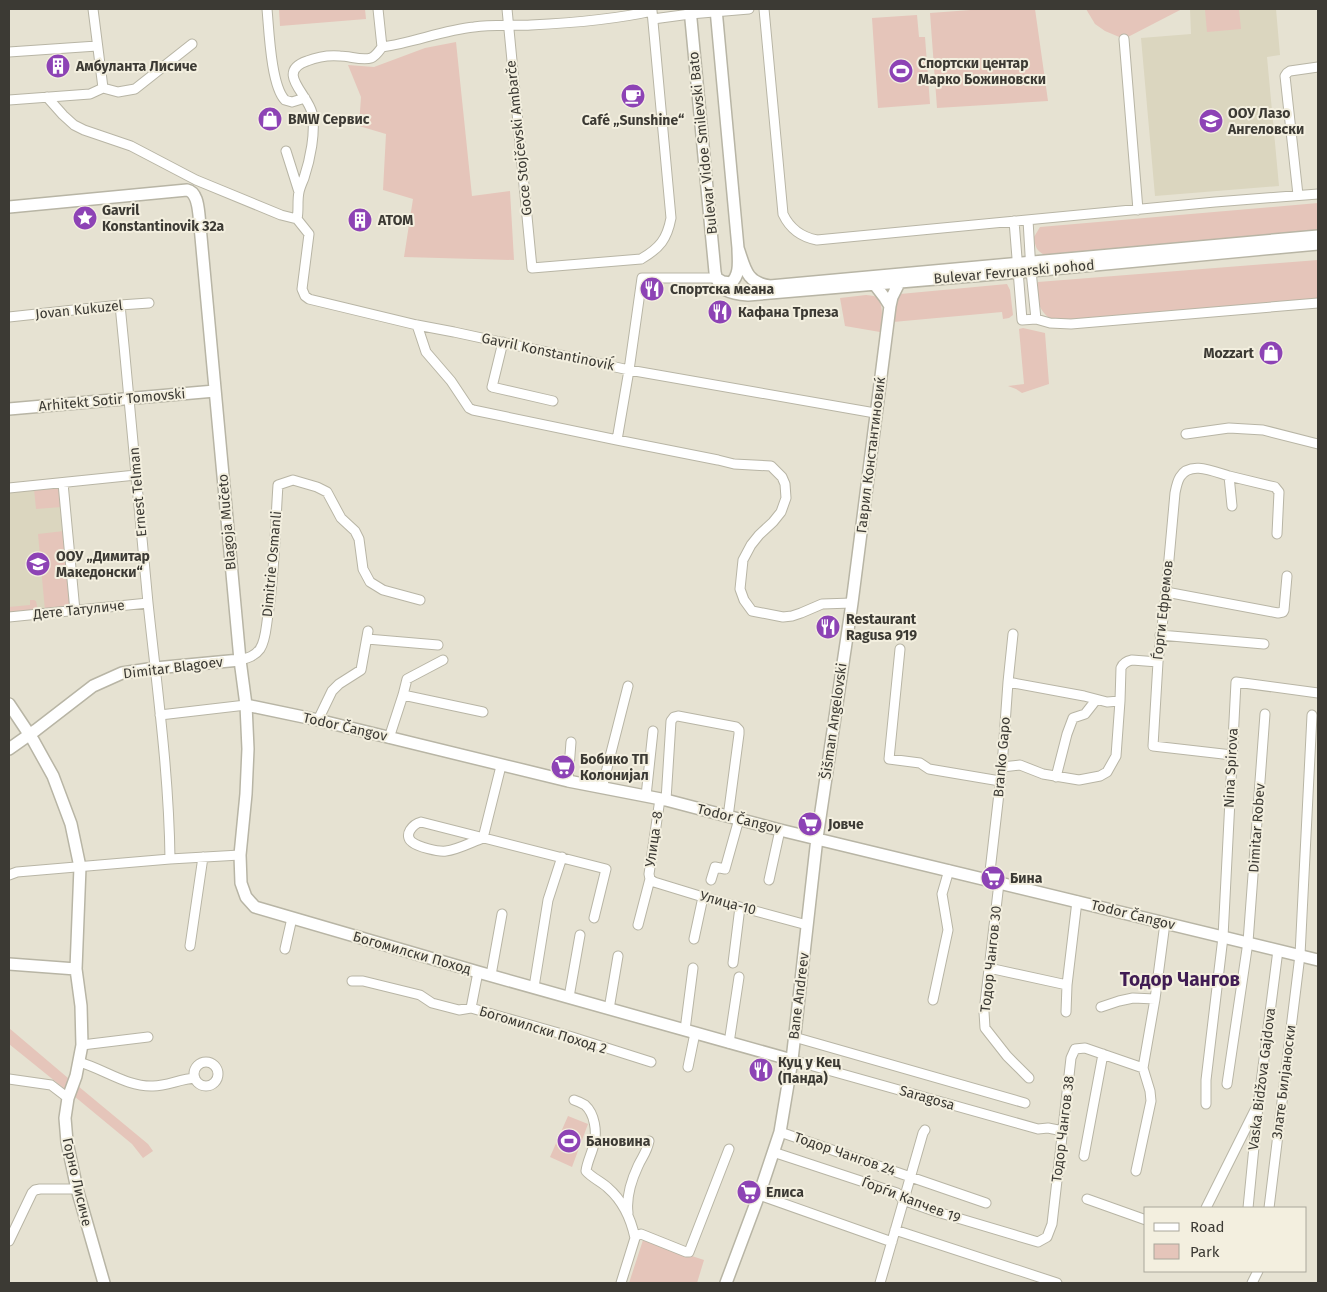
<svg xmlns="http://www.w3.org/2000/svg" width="1327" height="1292" font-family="'Fira Sans',sans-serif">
<rect width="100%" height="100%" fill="#e6e2d2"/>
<!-- built -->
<path fill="#dbd6bf" d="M1190 9H1276L1280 55 1267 57 1279 186 1155 196 1141 38 1191 34Z
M58 488 61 492 70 607 9 614V492Z"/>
<!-- green -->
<path fill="#e5c5ba" d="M279 9H365L366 19 280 26Z
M984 9H1035L1048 101 937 108 930 13Z
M1086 9H1182L1124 39 1105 31 1095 24Z
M1224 9H1239L1241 29 1207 32 1205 10Z
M917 15 919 37H925L930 104 878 108 872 18Z
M456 42 472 196 510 191 514 260 404 257 413 199 383 190 386 134 359 126 361 97 348 65 374 67 425 48Z
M1318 203V232L1045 255C1036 251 1035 246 1034 237L1040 227Z
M1318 260V303L1055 321C1053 320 1050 319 1048 317 1039 310 1032 292 1038 282Z
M1007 284 1010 290 1013 315 1009 318 1003 319 1002 312 893 322 896 300 900 294Z
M866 295C867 295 874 296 874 296 886 302 881 322 880 332L845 326 840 298Z
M1023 328 1045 333 1049 384 1022 393 1016 389 1008 386 1024 384 1019 329Z
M53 486 58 488 61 492 62 507 36 509 34 489Z
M64 531 71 604 70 607 45 611 38 534Z
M30 600H34L36 601 38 611 9 614V607L30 605Z
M9 1028 68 1078 66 1090 9 1044Z
M78 1086 148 1144 153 1151 143 1158 132 1144 74 1096Z
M568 1116 588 1124 572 1167 550 1157Z
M643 1240 704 1260 697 1283H629Z"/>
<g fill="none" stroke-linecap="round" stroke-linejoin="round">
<defs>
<path id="minor" d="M267 9C269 30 271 86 285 100L292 102 305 98
M378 9 382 47
M764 9 783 214C790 229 801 237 817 240L1215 202 1318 194
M653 19 690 14 749 9
M1124 39 1138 210
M9 52 97 46
M103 88 118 92 135 89 192 44
M47 97 63 115 74 125 84 130 131 146 196 180 281 215 297 219
M9 100 90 94 103 88 93 9
M286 151 299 192
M1298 195 1285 76 1287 73 1290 71 1318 67
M297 219C299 210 297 201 299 192 300 187 302 183 304 178 310 160 316 132 312 113 308 94 275 72 307 61 317 57 329 55 340 56 350 56 362 61 371 58 376 56 379 51 382 47 413 43 443 30 474 27 493 24 512 26 531 25 572 23 612 20 652 11L671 218C667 239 660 248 641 259L532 268C523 181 515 95 507 9
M297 219 309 234 302 289 305 296 309 299 417 325 454 332 629 370 875 413
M1028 220 1031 271 1036 319
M1014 221 1022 320 1036 319 1050 323 1071 324 1318 303
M120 305C130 404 138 503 148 603 157 688 169 774 170 859
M9 317 120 305 149 303
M417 325 426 352 451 381 469 408 473 410 617 440 718 460 734 464 771 466 782 477 785 484 786 498 781 512 773 522 759 535 751 545 743 560 740 589 744 600 752 611 783 617 792 616 801 613 822 604 852 603
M503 342 492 387 553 401
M1186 434 1229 428 1263 430 1318 444
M617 440 629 370 642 278H716
M1229 476 1275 487 1279 492 1277 534
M63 483 75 611
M9 488 136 475
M1166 592 1278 613 1283 612 1284 610 1287 576
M9 617 148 603
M1160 635 1264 644
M367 639 438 645
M900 649 889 759 920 763 929 769 1000 781
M240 660C248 658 255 656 260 649 266 640 266 626 268 615 275 572 275 528 278 485L293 480 317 487 327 492 341 518 355 531 359 539 363 569 370 582 383 590 420 600
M1008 682 1084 696 1107 702 1120 701
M403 695 483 712
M160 715 246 705
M318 720 332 691 339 684 361 670 368 631
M389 738 403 695 407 679 443 660
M1232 755 1153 746 1158 662 1166 592 1175 493C1176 488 1177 482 1180 477 1190 460 1215 472 1229 476L1232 506
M1002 767 1020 765 1043 774 1079 780 1100 776 1107 772 1116 756 1120 701 1121 668C1123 663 1127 661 1132 660L1158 662
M1056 777 1067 734 1073 718 1085 714 1096 700
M568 781 571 742
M602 788 628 686
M646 796 653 731
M666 800 671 721 674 717 678 716 736 727 739 730V734L728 817
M483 838C472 842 457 850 446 851 438 852 418 847 412 842 403 835 413 824 421 822L606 869 594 918
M483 838 501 766
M9 875 17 872 170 859 240 855
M650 879 654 882 703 897 807 925
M711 880 715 867 725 869 739 819
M769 880 780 830
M989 880 1002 767 1008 682 1013 634
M999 883 984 1012 985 1028 1007 1056 1029 1078
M638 925 650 879 649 874 660 799
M694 939 703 897
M190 946 203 857
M285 949 292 918
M733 963 740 907
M989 968 1067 985
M491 975 502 914
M352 981H363L420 995 432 1003 459 1010 471 1008 569 1036 651 1062
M534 987 548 900 562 857
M569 997 580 935
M933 1000 948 930 942 894 949 870
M1101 1007 1119 1001 1133 998 1155 999
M471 1008 478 972
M609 1009 618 956
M1066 1012 1067 985 1077 901
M685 1030 693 968
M794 1037 1025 1103
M729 1043 739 977
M82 1045 148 1037
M792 1060 1038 1129 1048 1128 1063 1131
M79 1062C104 1069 127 1087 153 1086 167 1086 180 1079 195 1078
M194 1074a12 12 0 1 1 24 0a12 12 0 1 1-24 0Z
M688 1067 695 1033
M9 1079 51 1085 68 1098
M1227 1084 1248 942 1265 714
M574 1100C577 1101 582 1103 585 1105 595 1114 597 1132 594 1144 592 1153 587 1162 586 1171 592 1178 602 1182 608 1188 623 1201 631 1219 635 1238
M1206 1104V1080L1223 937 1236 682 1318 693
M780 1132 986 1203
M773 1152 897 1193 903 1200 934 1211 1038 1242 1047 1237 1052 1224 1071 1058 1075 1049 1085 1048 1143 1068
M1084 1156 1103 1054
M1136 1171 1151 1101 1150 1091 1143 1068 1155 999 1165 923
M759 1195 892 1242
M1087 1199 1146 1220
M1206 1208 1255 1110
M1248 1208 1258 1106 1278 950
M1269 1208 1300 955 1312 715
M628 1213C626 1197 631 1181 638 1166 642 1157 647 1152 649 1141
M895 1230 1057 1283
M9 1241 32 1193 35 1190 40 1189H77
M621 1283 635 1238 637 1235 641 1234 686 1252H689L729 1149
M880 1283 923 1133 925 1130
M1252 1283 1258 1271"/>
<path id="tertiary" d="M690 9 715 272C718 291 731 294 748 295L1031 271 1318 244
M716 9 738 248C738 260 741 274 731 283L723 282 716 278
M9 207 187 190C197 192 198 206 199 215L240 660 246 705 248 749 246 794 240 855 241 883 246 897 255 907 478 972 792 1060
M738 248C745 268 746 283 770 286L1318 236
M875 285 885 298 890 306
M9 409 215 391
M9 704 33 740 53 776 71 824 80 867 76 969 81 1006 82 1045 76 1076 68 1098 65 1118 67 1142 77 1189 104 1283
M246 705 318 720 568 781 666 800 780 830 1318 960
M9 749 36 730 93 686 122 673 155 668 240 660
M9 964 76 969
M726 1283 759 1195 780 1132 792 1060 817 838 852 603 890 306 892 297 899 283"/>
</defs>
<!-- minor casing -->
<use href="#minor" stroke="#b8b5a5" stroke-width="11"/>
<!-- tertiary casing -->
<use href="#tertiary" stroke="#b8b5a5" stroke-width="14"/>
<!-- minor -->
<use href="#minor" stroke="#fff" stroke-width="9"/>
<!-- tertiary -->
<use href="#tertiary" stroke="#fff" stroke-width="11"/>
</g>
<!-- icons -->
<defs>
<symbol id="building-disc" viewBox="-11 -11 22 22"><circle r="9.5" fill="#8d43b5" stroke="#f3efdf"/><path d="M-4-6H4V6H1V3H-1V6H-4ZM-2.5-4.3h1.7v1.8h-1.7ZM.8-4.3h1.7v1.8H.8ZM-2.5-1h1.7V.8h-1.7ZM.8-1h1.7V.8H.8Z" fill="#fff"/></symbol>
<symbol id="stadium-disc" viewBox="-11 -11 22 22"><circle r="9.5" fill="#8d43b5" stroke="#f3efdf"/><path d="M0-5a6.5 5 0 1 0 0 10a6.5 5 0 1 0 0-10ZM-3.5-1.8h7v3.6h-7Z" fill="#fff"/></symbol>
<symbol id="cafe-disc" viewBox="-11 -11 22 22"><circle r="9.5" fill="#8d43b5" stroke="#f3efdf"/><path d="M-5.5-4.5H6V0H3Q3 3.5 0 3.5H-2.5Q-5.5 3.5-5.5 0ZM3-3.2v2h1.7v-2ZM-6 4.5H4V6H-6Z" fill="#fff"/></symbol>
<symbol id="shop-disc" viewBox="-11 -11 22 22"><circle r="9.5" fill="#8d43b5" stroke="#f3efdf"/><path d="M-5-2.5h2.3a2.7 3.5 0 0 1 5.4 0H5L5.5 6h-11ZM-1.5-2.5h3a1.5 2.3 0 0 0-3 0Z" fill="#fff"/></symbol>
<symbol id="school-disc" viewBox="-11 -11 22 22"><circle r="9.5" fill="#8d43b5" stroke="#f3efdf"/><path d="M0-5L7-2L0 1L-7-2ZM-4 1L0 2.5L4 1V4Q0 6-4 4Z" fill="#fff"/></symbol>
<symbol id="sight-disc" viewBox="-11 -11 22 22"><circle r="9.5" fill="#8d43b5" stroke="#f3efdf"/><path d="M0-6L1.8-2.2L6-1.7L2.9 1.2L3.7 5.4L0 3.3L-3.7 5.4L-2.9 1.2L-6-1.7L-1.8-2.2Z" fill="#fff"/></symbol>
<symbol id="restaurant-disc" viewBox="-11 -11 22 22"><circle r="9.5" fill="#8d43b5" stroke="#f3efdf"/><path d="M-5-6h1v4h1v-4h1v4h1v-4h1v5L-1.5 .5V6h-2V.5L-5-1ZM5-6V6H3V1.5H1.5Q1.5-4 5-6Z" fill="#fff"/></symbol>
<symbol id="supermarket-disc" viewBox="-11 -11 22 22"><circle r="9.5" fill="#8d43b5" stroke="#f3efdf"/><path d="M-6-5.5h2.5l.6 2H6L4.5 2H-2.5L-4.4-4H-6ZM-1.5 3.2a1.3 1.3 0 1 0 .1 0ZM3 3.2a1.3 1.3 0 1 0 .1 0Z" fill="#fff"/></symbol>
</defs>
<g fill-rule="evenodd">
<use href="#building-disc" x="44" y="52" width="28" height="28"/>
<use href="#stadium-disc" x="887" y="57" width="28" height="28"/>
<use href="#cafe-disc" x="619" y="82" width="28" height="28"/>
<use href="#shop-disc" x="256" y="105" width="28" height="28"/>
<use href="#school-disc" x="1197" y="107" width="28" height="28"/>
<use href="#sight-disc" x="71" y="204" width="28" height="28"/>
<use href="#building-disc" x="346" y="206" width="28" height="28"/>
<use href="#restaurant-disc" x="638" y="275" width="28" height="28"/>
<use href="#restaurant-disc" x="706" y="298" width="28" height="28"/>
<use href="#shop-disc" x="1257" y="339" width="28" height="28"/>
<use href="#school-disc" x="24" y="550" width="28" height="28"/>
<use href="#restaurant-disc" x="814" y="613" width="28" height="28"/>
<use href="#supermarket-disc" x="549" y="753" width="28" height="28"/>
<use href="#supermarket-disc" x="796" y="810" width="28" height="28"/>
<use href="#supermarket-disc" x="979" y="864" width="28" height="28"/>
<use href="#restaurant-disc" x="747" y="1056" width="28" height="28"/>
<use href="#stadium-disc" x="555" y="1127" width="28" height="28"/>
<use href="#supermarket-disc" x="735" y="1178" width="28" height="28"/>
</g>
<g text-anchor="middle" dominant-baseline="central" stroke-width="4" stroke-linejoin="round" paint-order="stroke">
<!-- poi labels -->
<g font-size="14" font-weight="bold" fill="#3c3a34" stroke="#f3efdf" text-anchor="start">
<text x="918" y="63">Спортски центар<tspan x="918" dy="16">Марко Божиновски</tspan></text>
<text x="76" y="66">Амбуланта Лисиче</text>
<text x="1228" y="113">ООУ Лазо<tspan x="1228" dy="16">Ангеловски</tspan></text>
<text x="288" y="119">BMW Сервис</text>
<text x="633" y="120" text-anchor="middle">Café „Sunshine“</text>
<text x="102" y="210">Gavril<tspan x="102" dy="16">Konstantinovik 32a</tspan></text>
<text x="378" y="220">АТОМ</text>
<text x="670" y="289">Спортска меана</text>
<text x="738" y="312">Кафана Трпеза</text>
<text x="1254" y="353" text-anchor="end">Mozzart</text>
<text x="56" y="556">ООУ „Димитар<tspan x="56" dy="16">Македонски“</tspan></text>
<text x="846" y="619">Restaurant<tspan x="846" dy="16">Ragusa 919</tspan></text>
<text x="580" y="759">Бобико ТП<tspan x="580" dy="16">Колонијал</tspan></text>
<text x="828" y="824">Јовче</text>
<text x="1010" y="878">Бина</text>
<text x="778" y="1062">Куц у Кец<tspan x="778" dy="16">(Панда)</tspan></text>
<text x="586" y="1141">Бановина</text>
<text x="766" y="1192">Елиса</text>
</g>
<!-- street labels -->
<g font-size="14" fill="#3c3a34" stroke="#f3efdf">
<text transform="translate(519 138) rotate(-96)">Goce Stojčevski Ambarče</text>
<text transform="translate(703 143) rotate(-96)">Bulevar Vidoe Smilevski Bato</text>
<text transform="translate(1014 272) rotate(-5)">Bulevar Fevruarski pohod</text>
<text transform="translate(79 310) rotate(-6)">Jovan Kukuzel</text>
<text transform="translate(548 352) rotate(12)">Gavril Konstantinoviḱ</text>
<text transform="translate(112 400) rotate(-5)">Arhitekt Sotir Tomovski</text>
<text transform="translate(871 455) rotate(-83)">Гаврил Константиновиќ</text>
<text transform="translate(138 492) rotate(-95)">Ernest Telman</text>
<text transform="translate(227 522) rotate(-95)">Blagoja Mučeto</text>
<text transform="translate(272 564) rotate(-85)">Dimitrie Osmanli</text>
<text transform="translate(79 610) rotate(-6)">Дете Татуличе</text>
<text transform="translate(1163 610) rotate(-84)">Ѓорги Ефремов</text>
<text transform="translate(173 668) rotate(-7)">Dimitar Blagoev</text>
<text transform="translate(834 721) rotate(-82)">Šišman Angelovski</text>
<text transform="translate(345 727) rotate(13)">Todor Čangov</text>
<text transform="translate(1002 757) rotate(-85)">Branko Gapo</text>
<text transform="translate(1231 768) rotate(-87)">Nina Spirova</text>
<text transform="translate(739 819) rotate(14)">Todor Čangov</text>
<text transform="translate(1257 828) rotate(-86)">Dimitar Robev</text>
<text transform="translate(654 839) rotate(-82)">Улица -8</text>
<text transform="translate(728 903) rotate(15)">Улица-10</text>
<text transform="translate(1133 915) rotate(14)">Todor Čangov</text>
<text transform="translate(412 953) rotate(16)">Богомилски Поход</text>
<text transform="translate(991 959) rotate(-84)">Тодор Чангов 30</text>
<text transform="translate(799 996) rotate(-83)">Bane Andreev</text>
<text transform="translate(543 1030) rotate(17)">Богомилски Поход 2</text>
<text transform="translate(1262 1079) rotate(-83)">Vaska Bidžova Gajdova</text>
<text transform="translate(1284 1082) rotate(-83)">Злате Билјаноски</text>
<text transform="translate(927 1098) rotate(16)">Saragosa</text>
<text transform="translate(1063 1129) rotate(-83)">Тодор Чангов 38</text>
<text transform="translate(845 1154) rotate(19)">Тодор Чангов 24</text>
<text transform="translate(77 1182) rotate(77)">Горно Лисиче</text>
<text transform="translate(911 1200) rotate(21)">Ѓорѓи Капчев 19</text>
</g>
<!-- district labels -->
<g font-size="19" font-weight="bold" fill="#401c53" stroke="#f3efdf">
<text x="1180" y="979">Тодор Чангов</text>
</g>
</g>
<!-- border -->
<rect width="1327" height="1292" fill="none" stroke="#3c3a34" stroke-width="20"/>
<!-- legend -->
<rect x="1144" y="1207" width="162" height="65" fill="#f3efdf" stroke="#aaa79b"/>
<rect x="1154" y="1223" width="25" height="8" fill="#ffffff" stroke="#aaa79b"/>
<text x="1190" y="1232" font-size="15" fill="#3c3a34">Road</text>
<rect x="1154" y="1244" width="25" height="15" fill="#e5c5ba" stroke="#aaa79b"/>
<text x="1190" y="1257" font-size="15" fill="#3c3a34">Park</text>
</svg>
